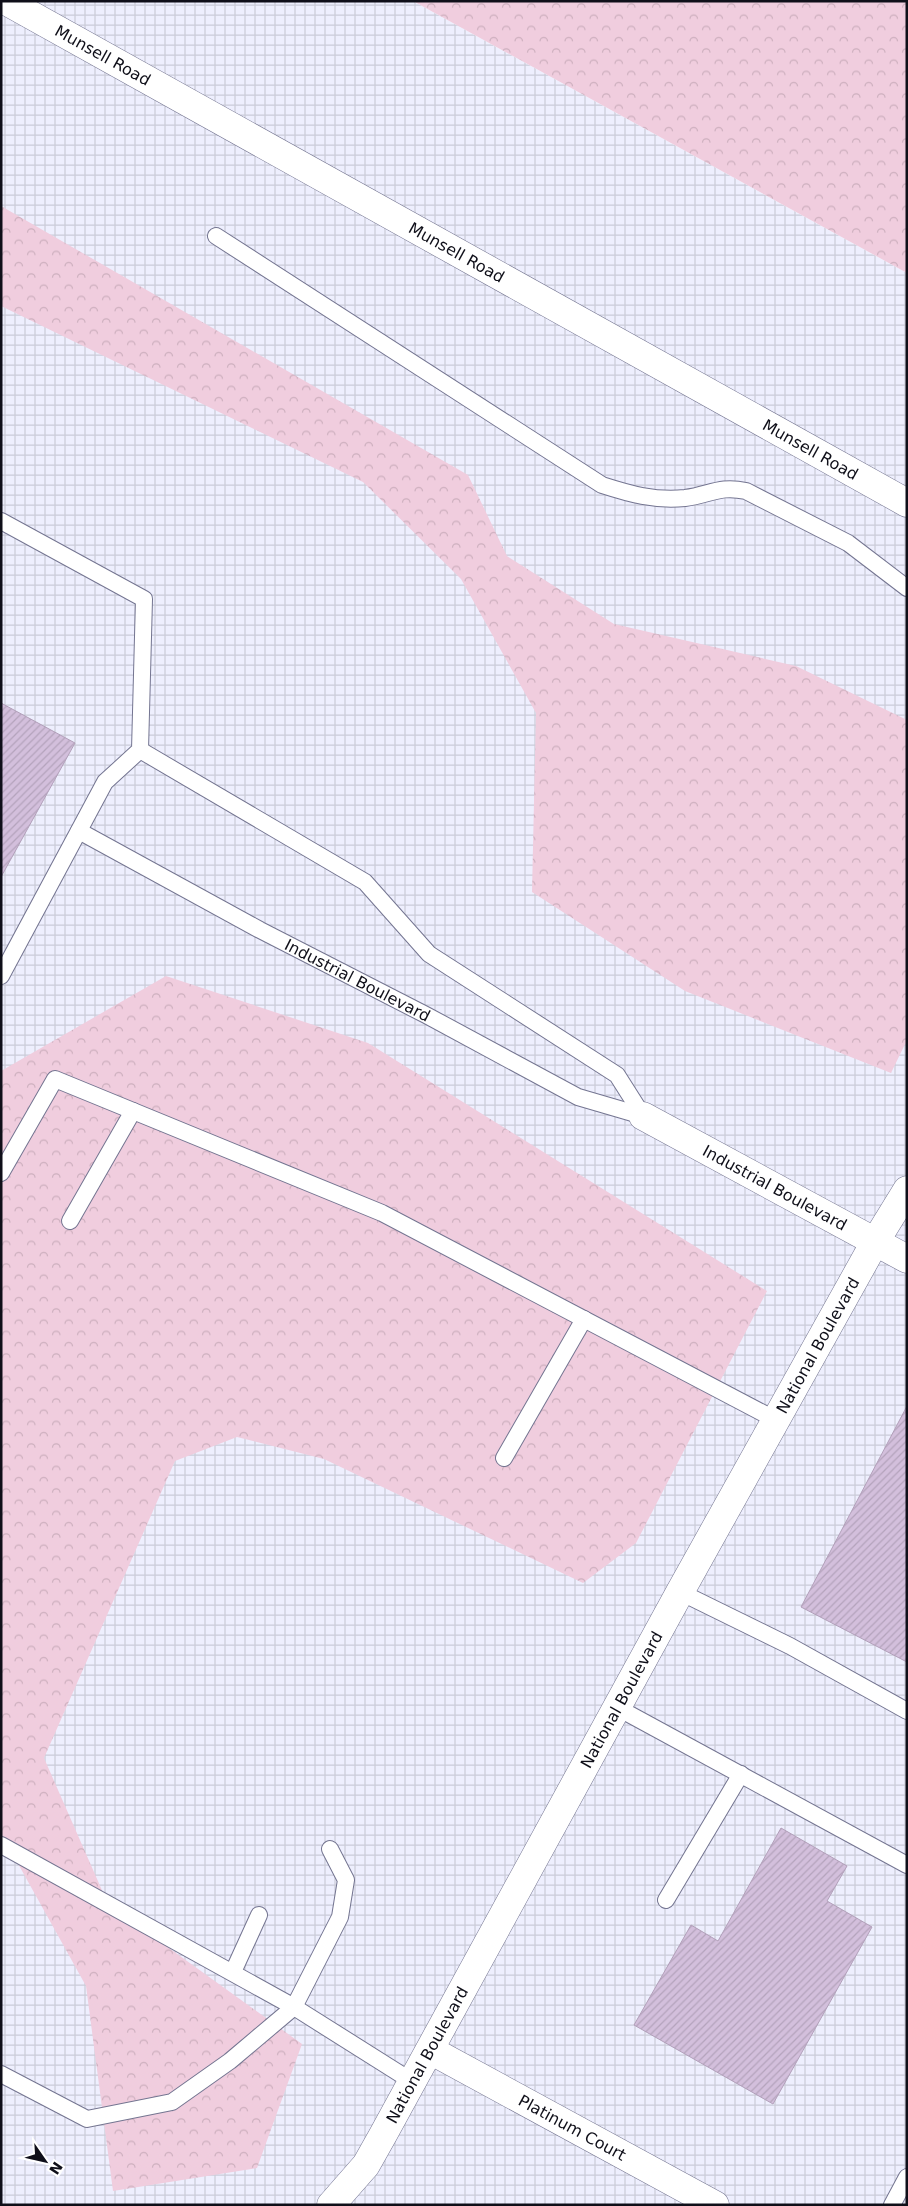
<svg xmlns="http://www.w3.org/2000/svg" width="908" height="2206" font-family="'DejaVu Sans',sans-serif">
<defs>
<pattern id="industrial-grid" width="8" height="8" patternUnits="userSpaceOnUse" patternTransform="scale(1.25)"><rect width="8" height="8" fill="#eeeffe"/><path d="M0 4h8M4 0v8" fill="none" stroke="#cbccd9"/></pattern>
<pattern id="forest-crowns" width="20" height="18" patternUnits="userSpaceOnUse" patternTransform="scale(1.25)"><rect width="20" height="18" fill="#f0cdde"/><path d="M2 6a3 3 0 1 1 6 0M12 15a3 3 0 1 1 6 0" fill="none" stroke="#cdafbe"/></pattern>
<pattern id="building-hatch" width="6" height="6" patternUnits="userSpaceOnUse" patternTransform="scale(1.25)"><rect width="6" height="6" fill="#d3bfdc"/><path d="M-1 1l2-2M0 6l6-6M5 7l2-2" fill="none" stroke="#b4a3bc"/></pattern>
</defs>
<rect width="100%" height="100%" fill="#f8f8fe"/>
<!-- industrial -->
<path fill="url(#industrial-grid)" d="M1 1H413L907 273V2205H1Z"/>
<!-- forest -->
<path fill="url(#forest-crowns)" d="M413 1H907V273Z
M1 206 468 475 507 556 614 624 796 666 907 720V1040L891 1073 685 991 532 892 536 713 461 579 363 482 1 306Z
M166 976 368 1043 767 1291 636 1543 583 1583 324 1459 237 1437 175 1461 44 1758 108 1904 302 2044 257 2168 113 2191 86 1986 1 1833V1071Z"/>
<!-- building -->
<path fill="url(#building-hatch)" stroke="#b2a0ba" d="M1 703 75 743 1 877Z
M907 1406V1662L801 1607Z
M781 1828 847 1866 827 1901 872 1927 773 2104 634 2025 691 1925 718 1941Z"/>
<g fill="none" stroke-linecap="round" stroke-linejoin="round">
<defs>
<g id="service">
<path d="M216 236 602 485C630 494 654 501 685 498 710 495 719 485 746 491L848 543 907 588"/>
<path d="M1 521 144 599 140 750 105 782 1 976"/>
<path d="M140 750 365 882 429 954 617 1075 643 1116"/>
<path id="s1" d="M79 831 260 930 426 1015 578 1097 643 1116"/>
<path d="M1 1173 55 1079 382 1213 776 1420"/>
<path d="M70 1221 133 1111"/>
<path d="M504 1458 584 1319"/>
<path d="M680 1592 790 1646 907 1711"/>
<path d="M618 1708 907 1865"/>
<path d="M1 1845 294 2007 413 2082"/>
<path d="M666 1900 741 1774"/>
<path d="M233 1972 259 1915"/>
<path d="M1 2074 87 2119 172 2102 230 2061 294 2007 340 1917 346 1880 330 1849"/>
<path d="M892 2205 907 2177"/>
</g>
<g id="minor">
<path id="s2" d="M6 1 907 503"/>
<path id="s3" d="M643 1116 907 1259"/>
<path id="s4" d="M430 2050 715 2205"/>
<path id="s5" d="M331 2205 366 2165 384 2133 680 1592 875 1242 907 1190"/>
</g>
</defs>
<!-- service casing -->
<use href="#service" stroke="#747591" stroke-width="18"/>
<!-- minor casing -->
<use href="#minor" stroke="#747591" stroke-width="29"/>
<!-- service -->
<use href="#service" stroke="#fff" stroke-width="16"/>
<!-- minor -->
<use href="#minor" stroke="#fff" stroke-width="28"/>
</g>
<g text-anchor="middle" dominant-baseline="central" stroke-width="4" stroke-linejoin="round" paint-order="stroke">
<!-- street labels -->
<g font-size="16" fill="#0f0f19" stroke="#fff">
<text stroke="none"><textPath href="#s2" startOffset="111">Munsell Road</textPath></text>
<text stroke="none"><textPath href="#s2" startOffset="516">Munsell Road</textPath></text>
<text stroke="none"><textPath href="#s2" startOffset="921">Munsell Road</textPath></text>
<text stroke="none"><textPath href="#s1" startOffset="316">Industrial Boulevard</textPath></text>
<text stroke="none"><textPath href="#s3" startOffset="150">Industrial Boulevard</textPath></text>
<text stroke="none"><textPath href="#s5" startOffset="989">National Boulevard</textPath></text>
<text stroke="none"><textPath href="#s5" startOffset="584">National Boulevard</textPath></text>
<text stroke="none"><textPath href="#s5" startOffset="179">National Boulevard</textPath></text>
<text stroke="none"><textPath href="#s4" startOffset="162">Platinum Court</textPath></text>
</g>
</g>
<!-- border -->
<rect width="908" height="2206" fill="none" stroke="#0f0f19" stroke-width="5"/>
<!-- north arrow -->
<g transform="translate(45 2161) rotate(124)" stroke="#ffffff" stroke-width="4" paint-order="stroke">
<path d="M0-4L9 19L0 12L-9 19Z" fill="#0f0f19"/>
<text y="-8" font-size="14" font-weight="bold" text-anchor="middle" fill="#0f0f19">N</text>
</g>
</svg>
